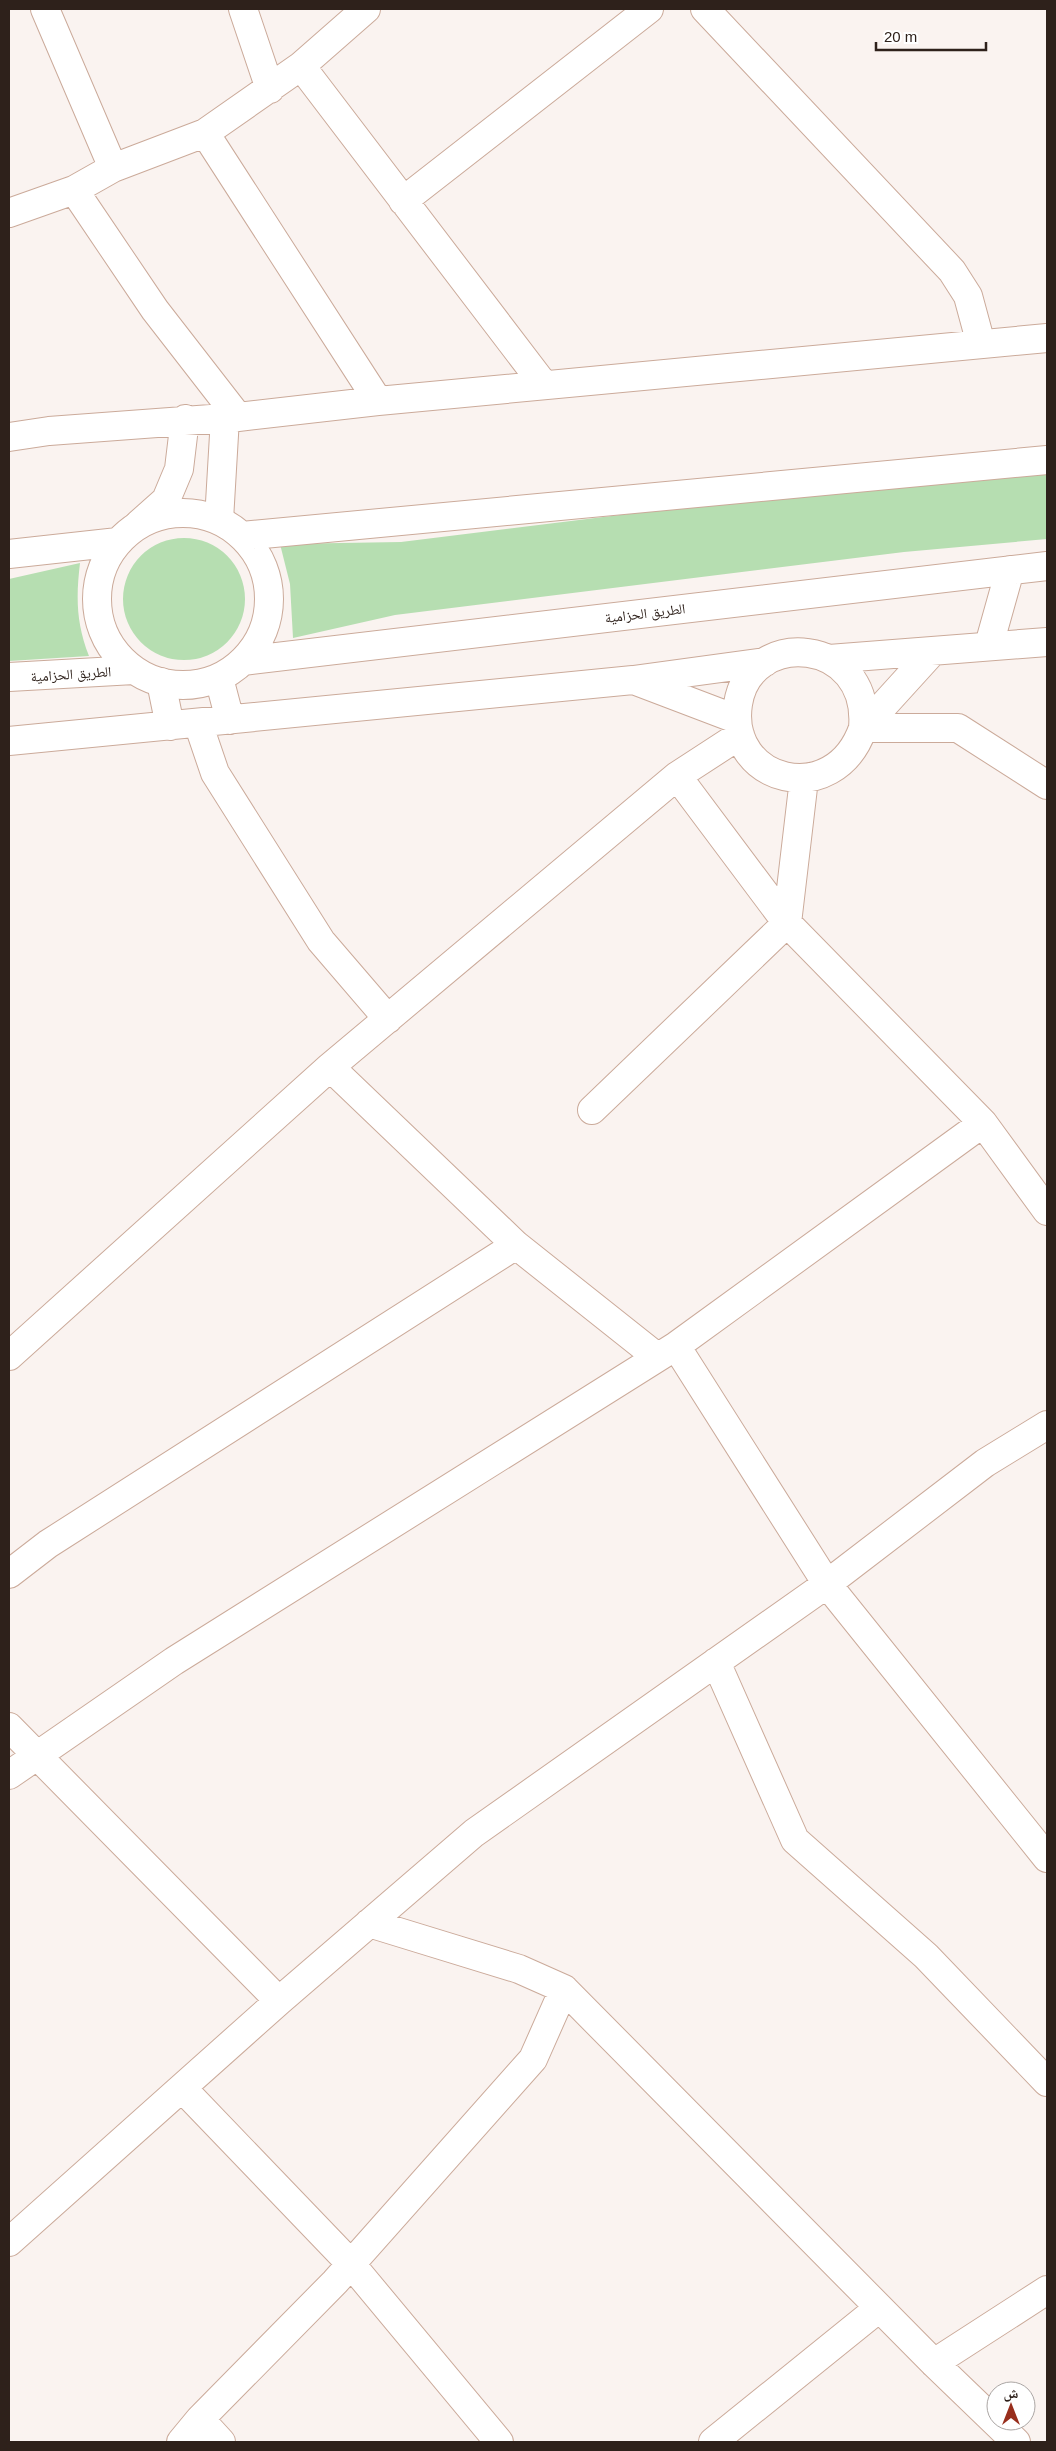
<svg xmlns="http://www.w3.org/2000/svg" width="1056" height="2451" font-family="Arial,'Noto Naskh Arabic',sans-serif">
<rect width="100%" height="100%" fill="#faf3f0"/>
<!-- grass -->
<path fill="#b6deb1" d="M1047 469V539L904 552 395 615 293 638 290 584 280 544 401 542 895 481Z
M123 599a61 61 0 1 1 122 0a61 61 0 1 1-122 0Z
M80 563C76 597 76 623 89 656L9 661V579Z"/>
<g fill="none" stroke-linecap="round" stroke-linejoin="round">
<defs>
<path id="minor" d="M45 9 113 168
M243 9 270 89
M705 9 952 271 968 296 981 344
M301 66 544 385
M205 133 378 401
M74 190 155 310 238 417
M403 201 649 9
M9 213 74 190 113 168 205 133 301 66 366 9
M9 437 49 431 238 417 378 401 1047 338
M219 520 225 418
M139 524 166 500 179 469 185 419
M829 659 1047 642
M219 678 230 720
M636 681 736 719
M161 682 170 726
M198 723 215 773 321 941 388 1019
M863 728C871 637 750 627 738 704 726 782 834 811 863 728L933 651
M863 728H958L1047 785
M9 741 633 680 765 662
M677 776 787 923 983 1123 1047 1211
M330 1067 516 1245 657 1357
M592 1110 787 923 804 779
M676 1346 827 1584 1047 1858
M9 1356 330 1067 677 776 740 735
M9 1574 48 1544 516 1245
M716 1662 795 1840 926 1956 1047 2082
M9 1727 279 2001
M9 1775 174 1661 676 1346 983 1123
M369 1923 519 1969 564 1989 934 2363 1016 2442
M182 2088 351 2264 499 2442
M9 2242 279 2001 474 1833 827 1584 985 1463 1047 1425
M934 2363 1047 2290
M200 2419 221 2442
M181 2442 200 2419 335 2282 533 2059 564 1989
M713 2442 879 2308"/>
<path id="trunk" d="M97 599a86 86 0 1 1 172 0a86 86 0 1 1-172 0Z
M242 536 1047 460
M9 554 118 542
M989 645 1010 570
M243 661 1047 566
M9 677 134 670"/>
</defs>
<!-- minor casing -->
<use href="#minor" stroke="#cbaa9a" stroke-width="30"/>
<!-- trunk casing -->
<use href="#trunk" stroke="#cbaa9a" stroke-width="30"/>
<!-- minor -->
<use href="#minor" stroke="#fff" stroke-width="28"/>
<!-- trunk -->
<use href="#trunk" stroke="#fff" stroke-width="28"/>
</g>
<g text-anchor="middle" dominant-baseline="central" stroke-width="4" stroke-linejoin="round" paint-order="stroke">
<!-- street labels -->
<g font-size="14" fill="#2e211b" stroke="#fff">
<text transform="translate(645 613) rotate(-7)">الطريق الحزامية</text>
<text transform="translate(71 674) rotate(-4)">الطريق الحزامية</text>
</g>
</g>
<!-- border -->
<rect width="1056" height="2451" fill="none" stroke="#2e211b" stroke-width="20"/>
<!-- north arrow -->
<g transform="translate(1011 2406)"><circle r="24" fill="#ffffff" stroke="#aba6a4"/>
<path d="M0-4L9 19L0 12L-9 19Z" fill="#982e1c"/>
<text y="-8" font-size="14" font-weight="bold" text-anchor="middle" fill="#2e211b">ش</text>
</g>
<!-- scale -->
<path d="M876 42v8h110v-8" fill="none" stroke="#2e211b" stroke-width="2.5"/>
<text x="884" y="42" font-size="15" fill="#2e211b" stroke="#ffffff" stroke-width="4" paint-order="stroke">20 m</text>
</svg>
